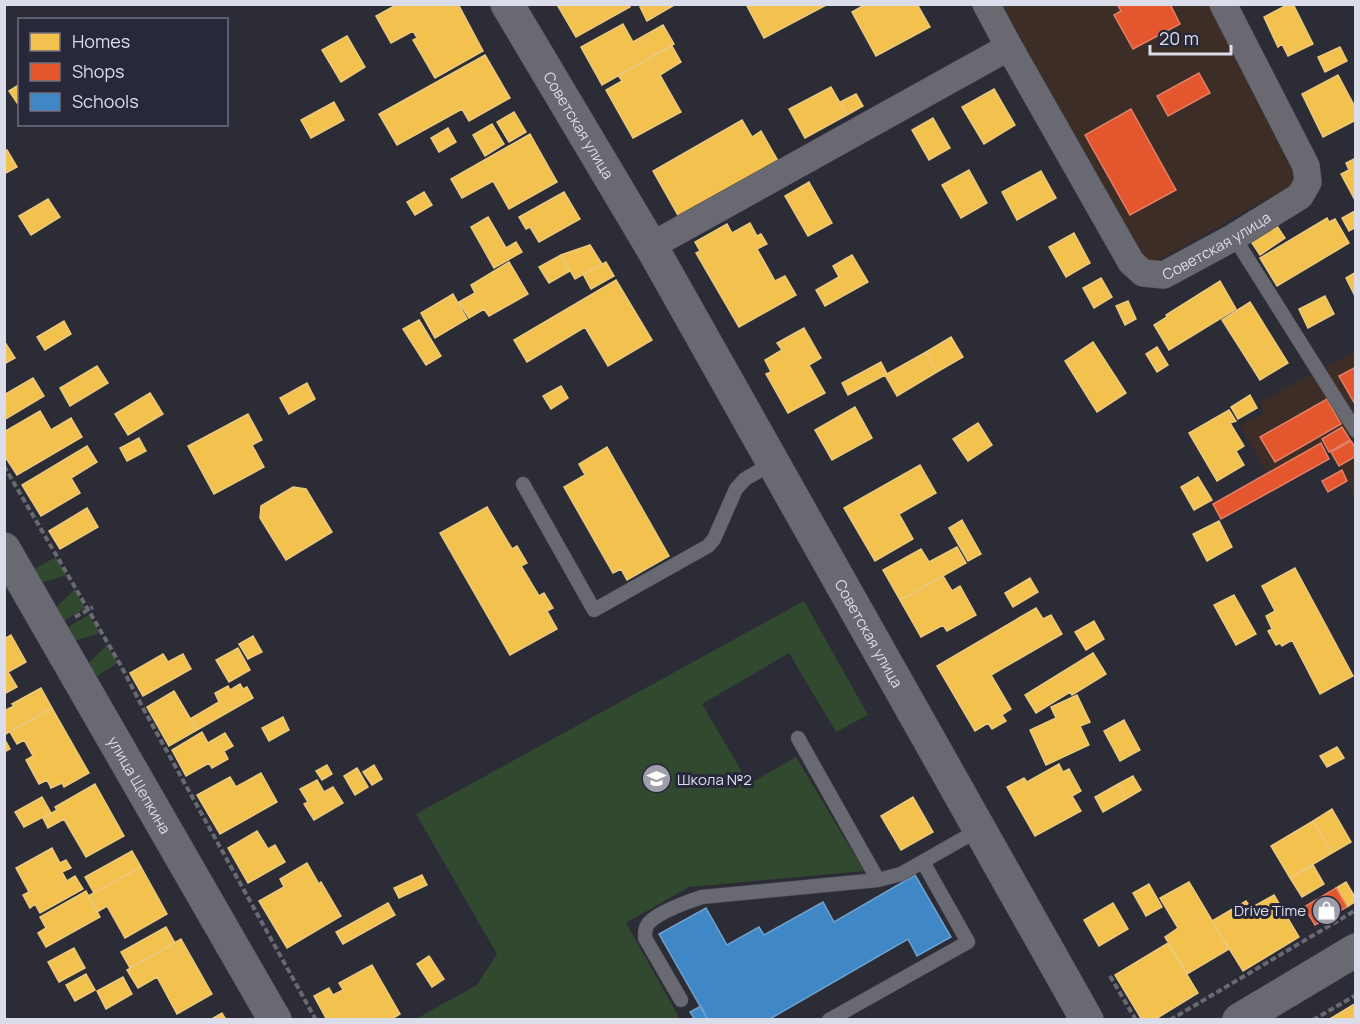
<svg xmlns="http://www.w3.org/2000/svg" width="1360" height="1024" font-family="Manrope,sans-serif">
<rect width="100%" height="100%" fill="#2c2c37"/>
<!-- commercial -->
<path fill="#3c2d26" d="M999 5H1208L1304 178 1147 267Z
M1355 351V500L1347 481 1323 440 1321 443 1267 474 1240 425 1264 413 1260 402Z"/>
<!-- green -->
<path fill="#31492f" d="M56 557 67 575 37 584 30 571Z
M75 589 85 608 60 623 53 610Z
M804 601 868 715 836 732 789 653 702 704 749 784 796 757 864 871 689 887 626 923 680 1019H416L477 985 497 954 416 814Z
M89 615 100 633 71 642 64 629Z
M107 645 118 663 92 679 85 666Z"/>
<!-- homes -->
<path fill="#f2c14e" stroke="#ebc97d" stroke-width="1.5" d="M398 4H458L483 51 435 78 413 40 417 38 413 31 391 43 376 16Z
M560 4H629L630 7 576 37 558 6Z
M644 4H676L647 21 640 7Z
M746 4H828L764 38Z
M866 4H917L930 27 876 56 852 12Z
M1289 4H1293L1313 44 1288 56 1282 44 1278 47 1264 17Z
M623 24 633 42 663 25 674 44 602 85 581 47Z
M347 36 365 67 341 82 322 50Z
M672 46 681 62 660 75 681 112 633 138 606 90 622 81 618 75Z
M1340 47 1347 61 1325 72 1318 57Z
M485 55 510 98 469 121 462 109 397 145 379 114Z
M1338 75 1356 109V120L1323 137 1302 94Z
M20 84V107L9 91Z
M831 87 847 115 805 138 789 109Z
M994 89 1015 125 984 144 962 107Z
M856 94 863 106 847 115 840 102Z
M334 102 344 120 311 138 301 120Z
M514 112 526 132 509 142 497 122Z
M933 118 950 148 929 160 912 130Z
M742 120 752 137 761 131 778 161 679 217 653 171Z
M492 124 504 144 485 156 473 135Z
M448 128 456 142 439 152 431 138Z
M530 134 557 182 509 209 493 181 462 198 451 179Z
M7 150 17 167 4 174V151Z
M1356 158V202L1341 174 1349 170 1346 163Z
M969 170 987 203 961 218 942 185Z
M1041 171 1056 198 1017 220 1002 192Z
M809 182 832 223 808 236 785 196Z
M424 192 432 205 415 215 407 202Z
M564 192 580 219 539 242 530 227 526 229 519 217Z
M48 199 60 217 31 235 19 216Z
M1355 211 1356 227 1349 231 1342 218Z
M488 217 506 248 516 242 522 252 494 268 471 227Z
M1327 218 1329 222 1335 219 1349 243 1277 286 1260 258Z
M750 223 757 236 761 234 767 244 757 249 775 281 785 276 796 295 739 327 696 253 700 251 695 242 727 224 732 233Z
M1275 223 1285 238 1260 255 1250 240Z
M1074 233 1090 263 1066 277 1049 247Z
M590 245 602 264 575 279 561 255Z
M561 255 570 271 549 283 539 267Z
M852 255 868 282 825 306 816 290 839 277 833 266Z
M509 262 528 294 489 316 484 309 469 318 459 302 475 293 471 285Z
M606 262 614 276 591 289 583 274Z
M1356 272V295L1355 296 1346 278Z
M1101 278 1112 297 1094 308 1083 288Z
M616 280 652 340 608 366 585 327 527 362 514 340Z
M1220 281 1236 309 1169 350 1154 325 1167 317 1166 315Z
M453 294 467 319 435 338 421 313Z
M1325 296 1334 314 1308 328 1299 309Z
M1128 301 1136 319 1125 325 1116 306Z
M1250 302 1288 363 1260 380 1222 320Z
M419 320 441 356 426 365 403 329Z
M64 321 71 334 45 350 37 337Z
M804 328 821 358 809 365 825 393 788 413 766 374 771 372 765 360 782 350 777 343Z
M951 337 963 357 937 372 926 352Z
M4 341 15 358 4 364Z
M1093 342 1126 393 1097 412 1065 361Z
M1157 347 1168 365 1157 372 1146 354Z
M926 352 937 372 897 396 885 375Z
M881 362 887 374 848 395 842 383Z
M97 366 108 383 70 406 60 388Z
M33 378 44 396 4 420V395Z
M307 383 315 399 289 414 280 398Z
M561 386 568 398 551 409 543 396Z
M150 393 163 414 128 435 115 414Z
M1250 395 1257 408 1238 419 1231 407Z
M855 407 872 438 832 460 815 430Z
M1229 410 1236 421 1230 423 1244 446 1236 451 1244 465 1217 481 1189 433Z
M40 411 51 430 71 418 82 437 17 475 4 455V432Z
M248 414 262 440 252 445 264 467 214 494 188 446Z
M978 423 992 445 968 461 953 439Z
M139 438 146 451 127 461 120 448Z
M87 446 97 462 71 478 80 493 41 516 22 485Z
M607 447 669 556 627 580 621 569 613 573 564 487 585 475 579 464Z
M920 465 936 493 899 514 913 539 875 561 844 508Z
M1198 477 1212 500 1194 510 1181 487Z
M293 487 306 489 332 532 286 560 260 518 261 506Z
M487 507 512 549 517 546 527 563 521 566 539 596 544 593 553 608 547 611 557 629 510 655 440 533Z
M87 508 98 527 60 549 49 531Z
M962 520 981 554 968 561 949 528Z
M1219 521 1232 547 1207 561 1193 534Z
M957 547 966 563 900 600 883 570 921 549 929 562Z
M1295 568 1353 676 1320 694 1292 640 1282 646 1280 643 1276 645 1268 631 1272 629 1266 616 1275 611 1262 586Z
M943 576 952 591 960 586 976 615 947 631 943 625 921 637 900 600Z
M1030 578 1038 592 1013 607 1005 593Z
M1234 595 1256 634 1236 645 1214 605Z
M1036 608 1043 619 1051 615 1062 634 991 675 1011 709 1002 715 1006 721 992 729 988 723 975 731 937 666Z
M1094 621 1104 639 1086 650 1075 632Z
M11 635 26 662 8 672 17 687 4 694V639Z
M253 636 262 652 248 659 239 644Z
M238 648 250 670 229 682 216 660Z
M1093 653 1106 674 1072 695 1070 692 1036 713 1025 695Z
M163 654 168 662 183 654 191 669 143 696 130 673Z
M240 684 243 689 247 687 253 698 197 730 190 719 219 702 215 693 228 686 230 690Z
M41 688 52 708 4 735V711L14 706 12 704Z
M174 691 197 730 169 746 147 707Z
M1077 695 1090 722 1080 726 1089 745 1046 765 1030 730 1056 718 1051 707Z
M52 708 89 773 64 787 62 783 51 788 47 780 39 784 26 760 33 756 24 740 17 744 10 732Z
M283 717 289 730 269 741 262 728Z
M1124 720 1140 750 1120 761 1104 731Z
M202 732 208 743 225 733 233 746 224 751 228 759 212 768 209 763 186 776 172 750Z
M4 738 10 749 4 752Z
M1337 747 1344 758 1327 767 1320 756Z
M1059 764 1063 772 1069 769 1081 791 1072 796 1081 811 1035 836 1007 787 1024 778 1027 782Z
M327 765 332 774 322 780 316 771Z
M374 765 382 779 372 785 363 772Z
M357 768 368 787 355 795 344 776Z
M261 773 277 802 220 834 197 795 230 777 236 787Z
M1133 776 1141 790 1126 799 1118 784Z
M317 780 324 792 333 787 343 803 314 820 304 804 308 802 300 789Z
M95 784 124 836 86 857 64 819 48 828 43 818 57 810 55 807Z
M1118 784 1126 799 1103 812 1095 797Z
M42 797 51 813 24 827 15 812Z
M913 797 933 832 901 850 881 816Z
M1332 809 1351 842 1332 853 1313 821Z
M1313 821 1332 853 1290 878 1271 846Z
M257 831 268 849 275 845 285 862 248 883 228 848Z
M52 848 60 863 66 860 71 868 62 872 67 881 75 876 83 889 40 913 35 904 30 908 23 895 29 892 16 868Z
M132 851 141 867 94 893 85 877Z
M307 863 319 884 321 882 341 916 287 948 259 901 284 887 280 879Z
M1313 865 1324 884 1302 897 1290 878Z
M141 867 167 914 125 938 107 906 97 912 88 896Z
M422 875 427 885 399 898 394 888Z
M1189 882 1229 949 1187 974 1165 937 1178 928 1160 898Z
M1346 882 1356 899V901L1347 907 1336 888Z
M1149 884 1162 907 1146 916 1133 893Z
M86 891 100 917 46 947 38 933 46 928 40 917Z
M1274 895 1299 937 1243 971 1212 921 1246 901 1251 908Z
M388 903 395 915 343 944 336 932Z
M1113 903 1128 929 1099 946 1084 920Z
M166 927 175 943 130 968 121 952Z
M181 939 212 994 177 1014 157 977 138 988 127 970Z
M1168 943 1198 993 1154 1020H1142L1115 975Z
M74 948 85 968 59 982 48 962Z
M429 956 444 979 432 987 417 964Z
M372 965 400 1014 390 1020H327L314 996 329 988 333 995 343 990 339 983Z
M86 974 95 990 75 1001 66 985Z
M123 977 132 994 106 1009 97 991Z
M1356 1003V1020H1328Z
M222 1013 226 1020H210Z"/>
<!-- shops -->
<path fill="#e4572e" stroke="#e27f66" stroke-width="1.5" d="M1117 4H1170L1180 24 1133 49 1114 15 1121 11Z
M1199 73 1210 93 1168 116 1157 96Z
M1131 109 1176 190 1130 215 1085 135Z
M1356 367V406L1339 376Z
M1327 399 1341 424 1275 462 1260 437Z
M1342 427 1350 440 1329 452 1322 439Z
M1351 441 1356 449V456L1339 466 1331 452Z
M1321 443 1329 459 1221 519 1213 504Z
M1342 470 1347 481 1328 492 1322 481Z
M1336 888 1347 907 1315 925 1304 907Z"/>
<!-- schools -->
<path fill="#3f88c5" stroke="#6ea2d0" stroke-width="1.5" d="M915 875 951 937 917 956 908 939 768 1020H708L659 934 706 908 727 945 759 927 764 935 823 902 834 922Z
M701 1006 708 1020H695L690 1012Z"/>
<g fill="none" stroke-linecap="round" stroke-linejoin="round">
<defs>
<path id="lane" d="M1234 237 1356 431
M523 484 594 610 708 546 714 539 736 489 745 479 773 463
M798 738 878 880
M681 1000 645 938C645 932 645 928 648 924 656 913 689 901 702 897L878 880 901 874 980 829
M829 1020 968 942 923 862"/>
<g id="street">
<path d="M986 4 1009 47"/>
<path id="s1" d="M651 246 1009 47 1131 262 1143 273 1164 275 1234 237 1300 196 1308 182 1306 166 1223 4"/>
</g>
<g id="secondary">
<path id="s2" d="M507 4 651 246 1087 1020"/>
<path id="s3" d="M4 549 275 1020"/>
<path d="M1239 1020 1356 950"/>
</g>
</defs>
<!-- lane casing -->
<use href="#lane" stroke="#494a53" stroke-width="15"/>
<!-- street casing -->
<use href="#street" stroke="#494a53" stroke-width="28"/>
<!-- secondary casing -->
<use href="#secondary" stroke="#494a53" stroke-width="34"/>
<!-- path -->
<path stroke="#696971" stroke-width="4" stroke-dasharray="6 3" stroke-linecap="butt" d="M4 466 120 664 144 710 316 1020
M75 617 93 607
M1110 976 1136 1020
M1170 1020 1356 910
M1313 1020 1356 995"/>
<!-- lane -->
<use href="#lane" stroke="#696972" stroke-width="14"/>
<!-- street -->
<use href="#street" stroke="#696972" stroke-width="27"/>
<!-- secondary -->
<use href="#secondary" stroke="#696972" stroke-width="33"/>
</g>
<!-- icons -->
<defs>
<symbol id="school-disc" viewBox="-11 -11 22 22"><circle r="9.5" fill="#9e9fab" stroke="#28283b"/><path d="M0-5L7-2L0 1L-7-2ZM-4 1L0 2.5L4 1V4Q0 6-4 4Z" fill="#fff"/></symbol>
<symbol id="shop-disc" viewBox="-11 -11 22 22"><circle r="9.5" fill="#9e9fab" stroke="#28283b"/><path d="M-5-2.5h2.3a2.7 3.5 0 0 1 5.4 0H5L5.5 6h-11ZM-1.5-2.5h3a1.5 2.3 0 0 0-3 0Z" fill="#fff"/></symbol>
</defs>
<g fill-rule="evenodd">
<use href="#school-disc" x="640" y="762" width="33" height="33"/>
<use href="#shop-disc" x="1310" y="894" width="33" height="33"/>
</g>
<g text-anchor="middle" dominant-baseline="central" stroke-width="6" stroke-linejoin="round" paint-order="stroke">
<!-- street labels -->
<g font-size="15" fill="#dcddea" stroke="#28283b">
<text stroke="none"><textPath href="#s2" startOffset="141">Советская улица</textPath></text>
<text stroke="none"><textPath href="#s1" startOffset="754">Советская улица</textPath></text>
<text stroke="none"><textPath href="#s2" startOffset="726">Советская улица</textPath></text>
<text stroke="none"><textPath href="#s3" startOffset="272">улица Щепкина</textPath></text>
</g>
<!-- poi labels -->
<g font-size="15" fill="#dcddea" stroke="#28283b" text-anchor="start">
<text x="677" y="779">Школа №2</text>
<text x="1306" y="910" text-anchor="end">Drive Time</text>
</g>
</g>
<!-- border -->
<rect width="1360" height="1024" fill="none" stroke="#dcddea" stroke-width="12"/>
<!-- legend -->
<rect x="18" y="18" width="210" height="108" fill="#28283b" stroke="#707081" stroke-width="1.5"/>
<rect x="30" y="33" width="30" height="18" fill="#f2c14e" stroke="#707081" stroke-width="1.5"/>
<text x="72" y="48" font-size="18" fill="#dcddea">Homes</text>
<rect x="30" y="63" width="30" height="18" fill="#e4572e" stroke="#707081" stroke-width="1.5"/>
<text x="72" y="78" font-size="18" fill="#dcddea">Shops</text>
<rect x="30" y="93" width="30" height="18" fill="#3f88c5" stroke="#707081" stroke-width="1.5"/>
<text x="72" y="108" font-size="18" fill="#dcddea">Schools</text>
<!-- scale -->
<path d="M1150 45v9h81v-9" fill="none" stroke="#dcddea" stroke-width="3"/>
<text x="1159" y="45" font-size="18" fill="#dcddea" stroke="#28283b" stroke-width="4.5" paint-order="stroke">20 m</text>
</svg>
